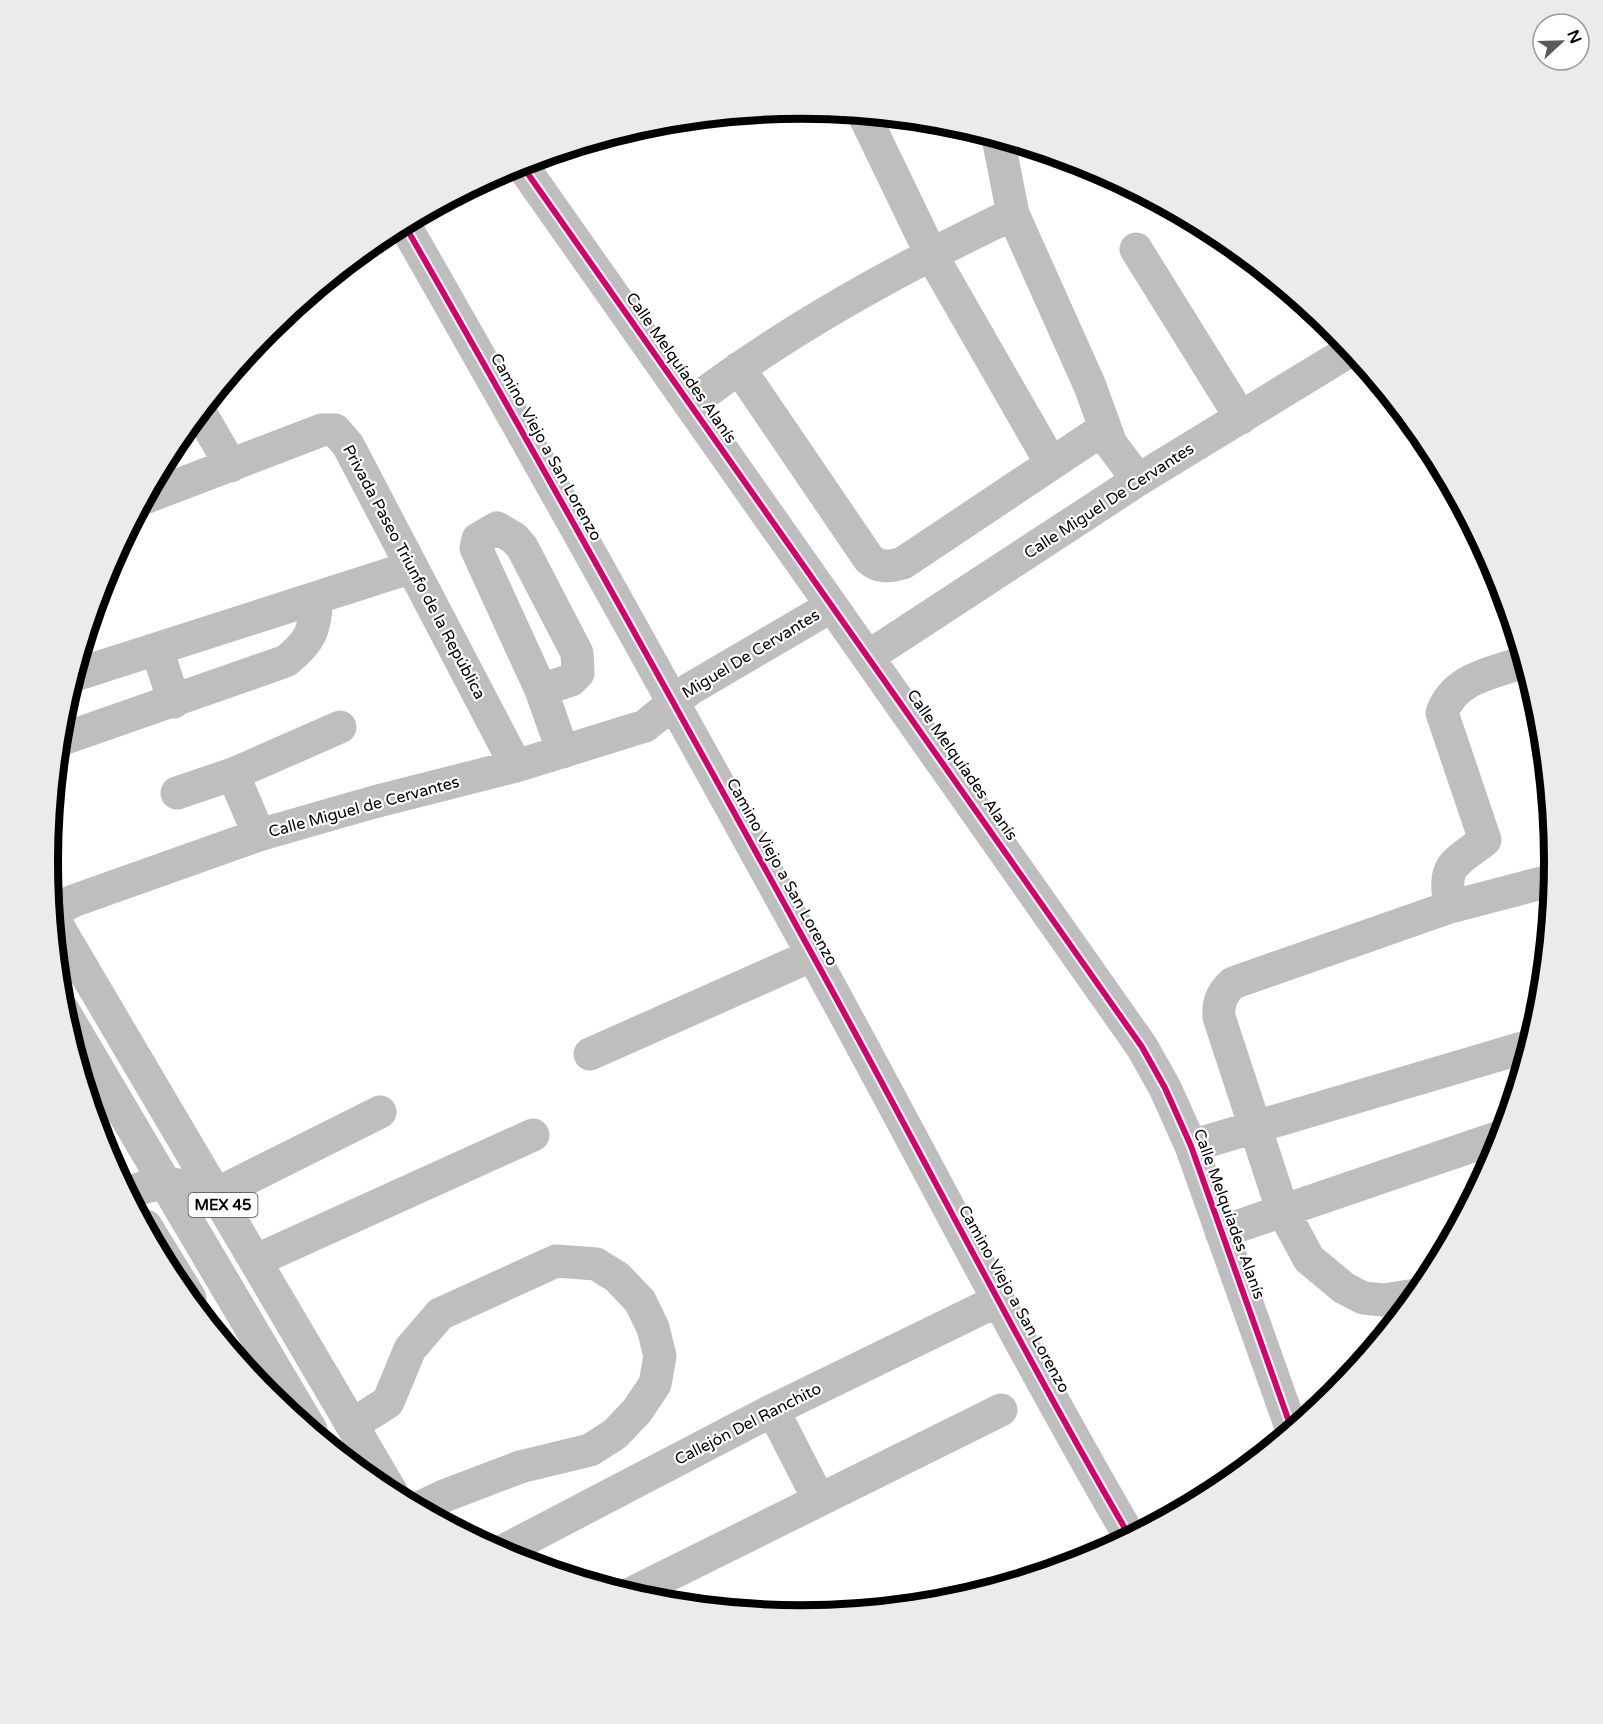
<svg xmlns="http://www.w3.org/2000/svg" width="1603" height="1724" font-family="'Varela Round',sans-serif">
<rect width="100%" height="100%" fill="#fff"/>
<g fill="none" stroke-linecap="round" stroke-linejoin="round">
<!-- minor -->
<path stroke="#bebebe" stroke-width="33" d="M864 115 931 254 1051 463
M998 138 1013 214 1090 386 1111 444 1138 480
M521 164 1142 1047 1165 1088 1191 1146 1292 1430
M404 224C543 466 678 710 812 954 919 1148 1019 1346 1130 1537
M1136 249 1241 418
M739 368 869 559C879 568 889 567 903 563L1105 428
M690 404C790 328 900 268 1013 214
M200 412 231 466
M147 497 322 430H335L348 445 516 766
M157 649 174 702
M869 656 1138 480 1351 350
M75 675 412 567
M541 690 476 548 478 539 497 528 514 538 522 547 577 653 578 673 571 680 541 690 563 752
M60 740 286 661C312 640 314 631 317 598
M233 774 259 835
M177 793 233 774 340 727
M1450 907C1443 863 1452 866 1485 840L1442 713C1454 678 1493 673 1524 662
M53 912 73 901 259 835 374 802 516 766 645 726 690 689 830 607
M63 1010 311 1430
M590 1054 813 955
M1191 1146 1529 1046
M216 1194 380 1112
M146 1226 190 1298
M1221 1232 1502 1136
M257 1260 533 1135
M1416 1295 1383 1300 1363 1298 1344 1288 1309 1259 1282 1209 1219 1017C1218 1002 1222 993 1233 983L1450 907 1553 880
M773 1410 819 1500
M352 1425 388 1402 410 1349 440 1314 556 1261 596 1264 617 1277 640 1301 653 1328 660 1356 655 1384 637 1411 615 1434 590 1450 520 1467 444 1496 419 1508
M501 1552 773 1410 997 1301
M630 1594 1001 1410"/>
<!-- major -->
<path stroke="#bebebe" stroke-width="33" d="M53 918 392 1493
M128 1193C163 1178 181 1184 216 1194"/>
<defs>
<path id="cycleway" d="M521 164 1142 1047 1165 1088 1191 1146 1292 1430
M404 224C543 466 678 710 812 954 919 1148 1019 1346 1130 1537"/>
</defs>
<!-- cycleway casing -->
<use href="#cycleway" stroke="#fff" stroke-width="10"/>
<!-- cycleway -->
<use href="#cycleway" stroke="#d6006c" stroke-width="6"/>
</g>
<g text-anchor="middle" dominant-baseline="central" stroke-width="4.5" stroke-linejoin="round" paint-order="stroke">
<!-- shield labels -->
<rect fill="#fff" stroke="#4c4c4c" stroke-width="1.5" x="188.5" y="1193" width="69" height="24" rx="4.5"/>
<g font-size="15" font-weight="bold" fill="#000">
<text x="223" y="1205">MEX 45</text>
</g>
<!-- street labels -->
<g font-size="16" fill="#000" stroke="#fff">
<text transform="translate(681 368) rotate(55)">Calle Melquíades Alanís</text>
<text transform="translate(546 447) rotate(61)">Camino Viejo a San Lorenzo</text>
<text transform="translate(1109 501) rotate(-33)">Calle Miguel De Cervantes</text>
<text transform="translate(414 572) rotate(62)">Privada Paseo Triunfo de la República</text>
<text transform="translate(751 654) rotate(-31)">Miguel De Cervantes</text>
<text transform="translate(962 765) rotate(55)">Calle Melquíades Alanís</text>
<text transform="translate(364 807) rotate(-15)">Calle Miguel de Cervantes</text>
<text transform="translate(782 872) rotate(61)">Camino Viejo a San Lorenzo</text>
<text transform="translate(1229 1214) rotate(70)">Calle Melquíades Alanís</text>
<text transform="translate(1014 1299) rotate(61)">Camino Viejo a San Lorenzo</text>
<text transform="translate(748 1424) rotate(-27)">Callejón Del Ranchito</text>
</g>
</g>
<!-- crop -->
<path d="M0 0H1603V1724H0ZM58 862a743 743 0 1 1 1486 0a743 743 0 1 1-1486 0Z" fill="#ebebeb" fill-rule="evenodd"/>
<path fill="none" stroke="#000" stroke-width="8" d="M58 862a743 743 0 1 1 1486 0a743 743 0 1 1-1486 0Z"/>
<!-- north arrow -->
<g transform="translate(1561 42) rotate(68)"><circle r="28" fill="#ffffff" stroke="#999999" stroke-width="1.5"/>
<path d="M0-4.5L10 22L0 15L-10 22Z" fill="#595959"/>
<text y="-9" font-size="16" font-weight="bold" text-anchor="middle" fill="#000000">N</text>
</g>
</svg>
